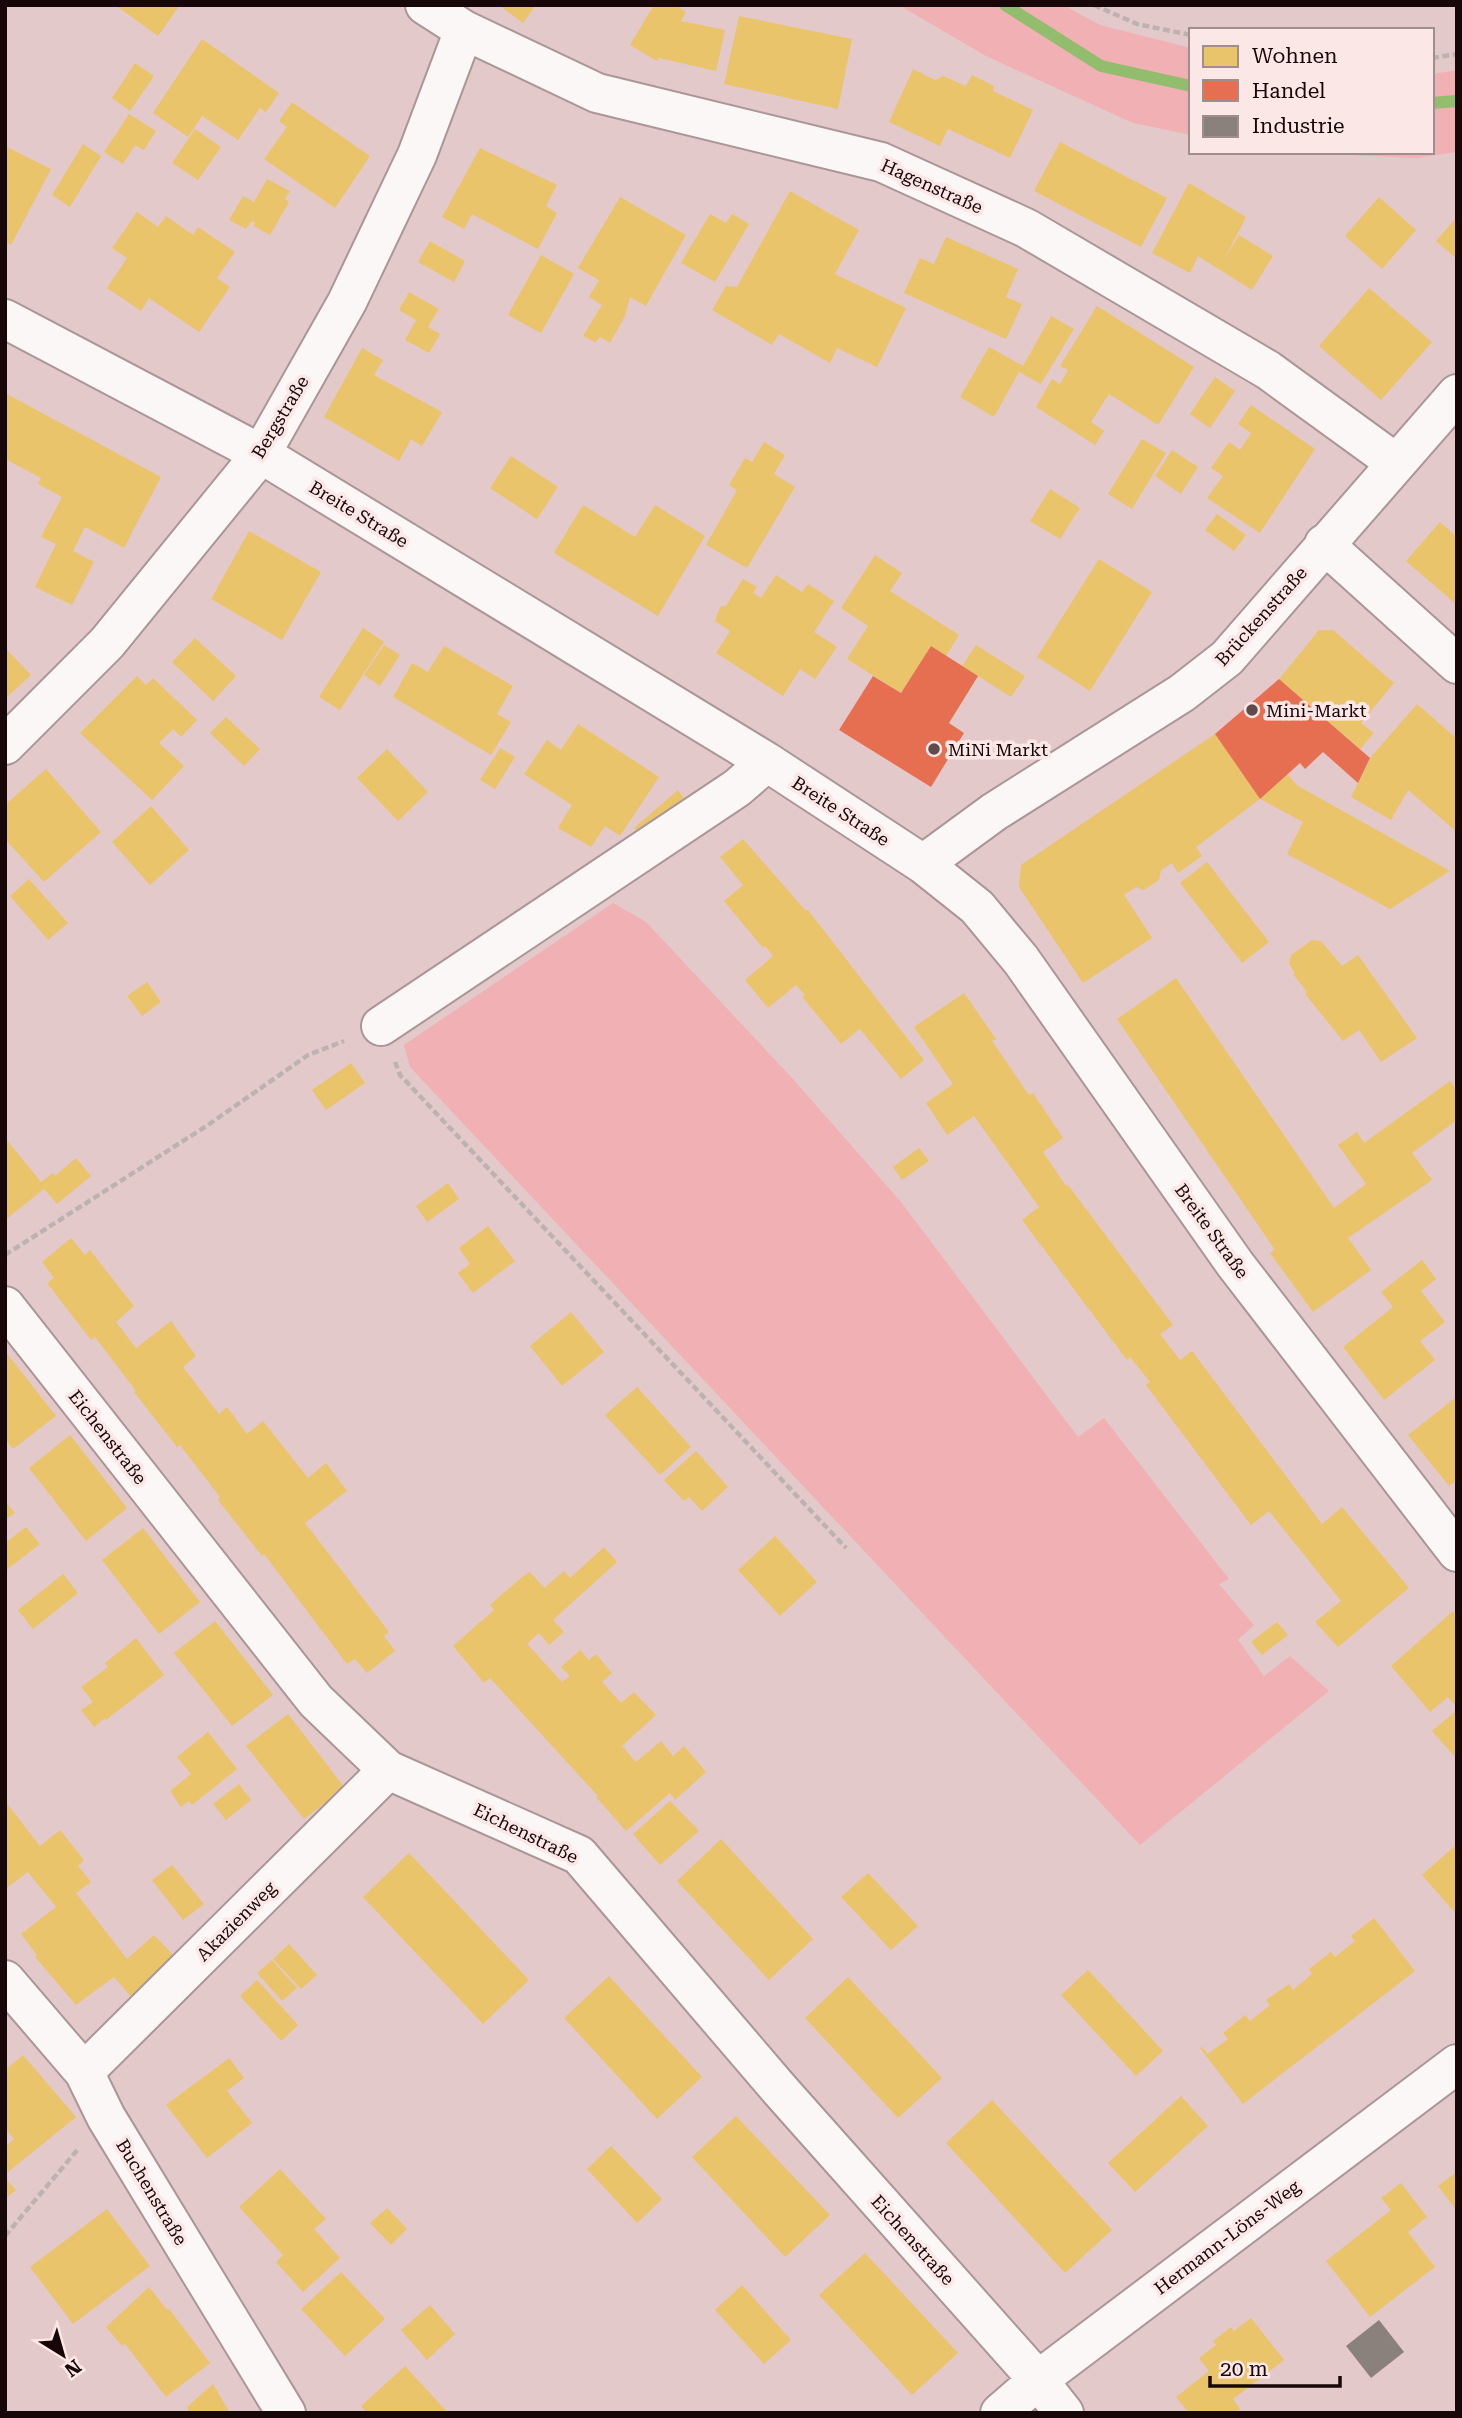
<svg xmlns="http://www.w3.org/2000/svg" width="1462" height="2418" font-family="'Roboto Serif',serif">
<rect width="100%" height="100%" fill="#e4c9ca"/>
<!-- green -->
<path fill="#f1b0b4" d="M899 5H1063L1100 25 1191 48V135L1133 123 986 56Z
M1457 70V152L1416 158 1286 152H1432V74Z
M613 903 646 922 792 1078 901 1202 1078 1437 1104 1418 1229 1579 1219 1584 1254 1625 1238 1640 1264 1676 1290 1656 1329 1691 1140 1845 410 1067 404 1045Z"/>
<!-- homes -->
<path fill="#e9c46a" d="M115 5H180L158 36Z
M499 5H536L523 23Z
M654 5H675L686 12 681 21 725 30 716 71 659 58 657 61 630 45Z
M739 16 852 39 838 109 724 84Z
M202 39 279 93 266 112 260 108 238 140 202 116 188 137 153 113Z
M135 63 154 76 130 111 112 98Z
M913 69 935 80 943 76 966 86 972 75 994 86 993 91 1033 110 1010 158 948 129 940 146 889 122Z
M292 102 370 156 335 208 264 159 287 127 279 121Z
M129 114 156 131 144 150 135 145 123 164 104 152Z
M195 129 221 147 198 180 172 163Z
M1060 142 1167 198 1141 247 1034 191Z
M83 144 101 156 70 207 52 195Z
M5 146 51 169 11 245 5 242Z
M480 148 557 185 546 206 557 213 538 249 472 214 464 229 442 217Z
M267 179 290 191 285 199 289 202 270 235 254 226 255 223 252 221 246 229 229 220 243 196 254 202Z
M1189 183 1246 217 1223 262 1239 235 1273 256 1252 290 1198 256 1190 273 1152 253Z
M790 191 859 230 835 274 906 308 877 367 837 348 830 363 779 334 772 345 712 310 726 286 737 287Z
M620 197 686 235 646 306 630 297 625 316 610 343 600 337 595 342 583 336 602 305 589 297 599 280 578 268Z
M1379 197 1416 230 1382 269 1345 236Z
M137 212 158 227 166 216 193 235 198 227 235 252 217 278 230 287 199 332 149 298 141 311 107 288 127 258 112 248Z
M710 214 726 223 732 214 749 224 715 282 681 263Z
M1457 217V259L1436 241Z
M946 237 1018 269 1006 297 1022 304 1006 339 904 293 920 258 934 264Z
M430 241 465 261 454 282 418 262Z
M541 255 574 274 541 333 508 315Z
M1369 288 1432 342 1381 400 1319 346Z
M409 292 439 309 428 327 440 334 429 353 405 340 416 320 399 310Z
M1097 306 1194 367 1158 425 1109 394 1091 422 1104 431 1095 445 1036 407 1052 379 1060 384 1068 370 1060 366Z
M1051 316 1074 329 1041 384 1019 372 994 417 960 397 989 347 1023 366Z
M362 348 383 360 374 375 442 412 422 446 411 439 399 461 324 417Z
M1215 377 1235 391 1210 428 1190 414Z
M5 393 161 477 124 548 85 527 73 551 94 562 72 605 35 587 56 544 41 537 62 497 38 484 41 478 5 459Z
M1251 405 1315 449 1260 533 1207 498 1223 476 1211 468 1229 442 1240 450 1251 433 1238 424Z
M1142 439 1166 453 1132 509 1108 494Z
M764 442 785 455 774 474 795 487 747 568 706 545 737 490 729 485 745 458 752 462Z
M1172 450 1198 467 1181 494 1155 476Z
M511 456 558 487 537 519 490 488Z
M1050 489 1080 508 1060 539 1030 521Z
M583 505 635 537 655 505 705 536 658 616 554 553Z
M1217 514 1246 535 1234 551 1205 530Z
M1440 522 1457 537V605L1406 561Z
M249 531 321 572 282 640 211 599Z
M875 555 902 573 890 591 959 635 946 656 931 646 901 693 847 659 868 626 841 608Z
M1099 559 1152 592 1090 691 1037 657Z
M776 575 802 592 808 584 834 601 814 632 837 647 815 679 800 669 783 696 716 653 730 631 715 621 720 607 726 606 743 579 757 587 753 593 761 598Z
M363 628 384 642 340 710 319 697Z
M1319 630H1333L1394 683 1361 723 1374 733 1360 749 1279 679Z
M195 638 236 676 213 701 172 662Z
M384 645 400 655 380 686 364 675Z
M976 645 1025 676 1011 697 962 666Z
M444 646 513 686 497 714 511 722 491 755 393 697 412 663 428 672Z
M5 648 31 675 5 699Z
M137 676 146 685 153 678 197 720 181 737 173 729 159 743 184 766 152 800 80 733Z
M1417 704 1457 739V832L1408 790 1391 820 1351 797 1371 757Z
M226 717 260 749 244 766 210 733Z
M578 724 659 777 620 836 605 826 591 847 558 828 572 805 524 774 547 740 561 750Z
M1215 734 1260 799 1287 774 1298 786 1450 871 1390 909 1287 854 1303 822 1260 799 1196 847 1202 856 1178 873 1172 863 1161 870 1159 880 1144 890 1136 887 1124 895 1152 938 1083 983 1019 887 1021 865Z
M500 748 515 757 495 789 480 780Z
M387 749 428 792 398 821 357 778Z
M46 769 101 832 44 882 5 839V805Z
M678 790 694 812 646 844 634 828Z
M151 806 189 850 150 885 112 842Z
M743 839 805 910H808L924 1060 901 1079 860 1029 841 1044 803 998 802 997 805 995 796 985 768 1008 745 980 773 956 765 946 763 948 724 901 743 885 720 857Z
M1207 862 1269 942 1242 963 1180 883Z
M29 879 68 923 48 940 10 896Z
M1312 940 1321 941 1342 966 1358 955 1417 1038 1381 1062 1359 1030 1343 1041 1305 994 1307 992 1293 974 1295 973 1289 964 1291 955Z
M1176 978 1334 1208 1366 1184 1338 1145 1357 1132 1364 1143 1450 1081 1457 1091V1120L1412 1153 1432 1180 1348 1238 1371 1270 1313 1312 1270 1253 1275 1250 1117 1019Z
M147 982 161 1002 142 1016 127 996Z
M964 993 996 1039 992 1041 1029 1095 1033 1093 1063 1138 1043 1152 1066 1186 1068 1185 1173 1325 1160 1334 1180 1360 1192 1351 1322 1524 1342 1507 1409 1588 1338 1647 1315 1622 1341 1601 1269 1511 1251 1525 1146 1385 1150 1382 1130 1357 1127 1360 1022 1220 1039 1207 974 1116 947 1135 926 1103 953 1084 914 1027Z
M351 1063 365 1083 326 1110 312 1090Z
M5 1138 41 1182 53 1173 55 1176 76 1158 91 1176 57 1204 44 1189 5 1220Z
M919 1148 929 1161 902 1180 893 1167Z
M448 1183 459 1199 427 1222 416 1206Z
M488 1226 515 1261 473 1293 458 1273 470 1264 459 1248Z
M71 1238 85 1255 90 1250 134 1306 116 1322 136 1348 171 1321 196 1356 183 1367 219 1414 227 1407 247 1434 263 1421 308 1478 326 1463 347 1491 305 1523 389 1632 384 1636 395 1651 367 1673 355 1659 347 1664 264 1554 262 1556 218 1500 220 1497 180 1445 177 1447 134 1392 136 1391 95 1337 91 1340 47 1283 54 1278 42 1262Z
M1422 1260 1436 1279 1421 1291 1445 1322 1420 1341 1435 1360 1384 1400 1343 1347 1393 1307 1381 1292Z
M571 1312 604 1352 562 1386 530 1346Z
M5 1351 56 1416 13 1449 5 1439Z
M637 1387 691 1447 660 1475 605 1415Z
M1455 1398 1457 1400V1480L1449 1486 1408 1435Z
M70 1435 127 1508 86 1541 29 1468Z
M696 1451 728 1487 702 1511 689 1497 684 1501 664 1480Z
M5 1501 15 1513 5 1520Z
M26 1527 40 1544 5 1571V1543Z
M143 1528 200 1602 159 1634 102 1560Z
M775 1536 817 1582 780 1616 738 1570Z
M604 1547 617 1562 553 1620 564 1632 549 1645 539 1633 527 1644 562 1682 570 1676 561 1667 580 1650 589 1660 596 1654 612 1673 602 1682 621 1703 634 1692 656 1715 622 1746 636 1762 661 1741 673 1756 684 1746 706 1772 675 1800 670 1793 626 1831 596 1797 598 1796 490 1678 484 1683 453 1646 494 1610 490 1605 522 1577 530 1572 544 1588 564 1571 570 1578Z
M63 1574 78 1593 33 1629 18 1610Z
M1453 1611 1457 1616V1707L1448 1697 1430 1712 1391 1666Z
M215 1621 273 1695 232 1726 174 1653Z
M1277 1622 1288 1635 1262 1655 1251 1642Z
M136 1638 164 1675 106 1720 105 1718 94 1727 81 1710 93 1702 81 1687 108 1667 105 1663Z
M1457 1710V1759L1432 1731Z
M288 1714 345 1788 304 1819 246 1746Z
M208 1732 237 1769 192 1805 189 1801 181 1807 170 1791 191 1774 177 1757Z
M239 1784 251 1800 226 1820 213 1804Z
M5 1801 40 1846 60 1830 84 1860 78 1866 91 1882 76 1893 127 1959 154 1935 173 1955 131 1997 114 1977 76 2005 36 1958V1954L21 1934 56 1907 28 1872 5 1889Z
M670 1801 699 1831 660 1865 633 1834Z
M721 1839 813 1939 769 1980 677 1881Z
M1457 1844V1915L1422 1875Z
M409 1853 529 1980 483 2024 363 1897Z
M172 1865 204 1904 183 1920 152 1880Z
M868 1873 918 1926 891 1950 841 1897Z
M1374 1918 1415 1971 1243 2104 1200 2048 1202 2047 1208 2054 1228 2039 1223 2033 1245 2015 1250 2021 1270 2005 1266 2000 1289 1984 1293 1990 1312 1974 1309 1969 1331 1952 1335 1957 1355 1941 1351 1936Z
M289 1944 317 1975 301 1989 273 1959Z
M272 1960 297 1988 282 2001 257 1973Z
M1088 1970 1163 2051 1136 2076 1061 1995Z
M609 1976 702 2077 657 2119 564 2018Z
M848 1977 942 2078 898 2118 805 2018Z
M257 1980 298 2025 281 2041 240 1996Z
M23 2055 76 2117 8 2172 5 2169V2147L14 2139 5 2129V2070Z
M229 2058 244 2078 227 2091 252 2123 207 2158 166 2105Z
M1181 2096 1208 2126 1135 2192 1108 2163Z
M992 2100 1112 2230 1065 2273 946 2143Z
M736 2116 830 2215 785 2257 692 2157Z
M611 2146 662 2199 637 2223 587 2169Z
M280 2169 326 2219 314 2229 340 2258 303 2292 276 2262 283 2255 239 2207Z
M1457 2172V2211L1438 2186Z
M5 2178 16 2190 5 2199Z
M1401 2183 1427 2217 1408 2232 1435 2267 1370 2317 1326 2261 1391 2210 1381 2198Z
M387 2208 407 2229 391 2245 370 2223Z
M107 2209 150 2266 73 2324 30 2267Z
M865 2253 958 2353 912 2395 819 2295Z
M341 2272 385 2319 345 2356 301 2309Z
M742 2285 791 2340 764 2364 715 2310Z
M149 2287 167 2310 169 2309 210 2363 166 2397 125 2344 122 2346 106 2327Z
M430 2305 455 2334 427 2360 401 2330Z
M1251 2318 1284 2360 1233 2399 1240 2409 1235 2413H1189L1176 2397 1209 2371 1199 2358 1216 2345 1213 2341 1231 2327 1234 2331Z
M405 2366 448 2413H367L361 2406Z
M213 2384 230 2413H189L187 2407Z"/>
<!-- shops -->
<path fill="#e76f51" d="M931 646 978 676 949 723 964 733 931 787 839 730 873 676 901 693Z
M1279 679 1370 758 1358 783 1323 752 1305 769 1300 763 1260 799 1215 734Z"/>
<!-- industry -->
<path fill="#8a817c" d="M1379 2320 1404 2352 1371 2378 1346 2346Z"/>
<g fill="none" stroke-linecap="round" stroke-linejoin="round">
<!-- stream -->
<path stroke="#91bd6d" stroke-width="12" d="M1005 5 1101 66 1191 86
M1432 103 1457 101"/>
<defs>
<path id="minor" d="M425 5 464 30 597 93 881 162 1026 228 1268 370 1396 463
M5 319 261 454 767 762 923 864 977 907 1021 960 1235 1264 1457 1552
M1324 544 1457 664
M5 745 107 643 261 454 347 302 417 155 464 30
M923 864 994 812 1182 693 1227 658 1457 394
M381 1026 737 788 767 762
M5 1306 316 1701 388 1770 579 1855 780 2090 1038 2380 1064 2413
M5 1980 84 2072 106 2117 286 2413
M84 2072 388 1770
M1000 2413 1038 2380 1457 2064"/>
</defs>
<!-- minor casing -->
<use href="#minor" stroke="#aa9697" stroke-width="42"/>
<!-- path -->
<path stroke="#bcb2b2" stroke-width="4.5" stroke-dasharray="7 3.5" stroke-linecap="butt" d="M1094 5 1137 24 1191 35
M1432 58 1457 54
M395 1062 400 1075 846 1548
M5 1255 208 1125 308 1055 344 1041
M5 2236 79 2148"/>
<!-- minor -->
<use href="#minor" stroke="#fbf7f7" stroke-width="38"/>
</g>
<!-- markers -->
<g fill="#5f4b4c" stroke="#fce7e7" stroke-width="2.5">
<circle cx="1252" cy="710" r="7"/>
<circle cx="934" cy="749" r="7"/>
</g>
<g text-anchor="middle" dominant-baseline="central" stroke-width="7" stroke-linejoin="round" paint-order="stroke">
<!-- street labels -->
<g font-size="18" fill="#170708" stroke="#fce7e7">
<text transform="translate(932 186) rotate(24)">Hagenstraße</text>
<text transform="translate(280 417) rotate(-59)">Bergstraße</text>
<text transform="translate(359 514) rotate(31)">Breite Straße</text>
<text transform="translate(1261 616) rotate(-48)">Brückenstraße</text>
<text transform="translate(841 811) rotate(33)">Breite Straße</text>
<text transform="translate(1212 1231) rotate(54)">Breite Straße</text>
<text transform="translate(108 1437) rotate(52)">Eichenstraße</text>
<text transform="translate(526 1833) rotate(26)">Eichenstraße</text>
<text transform="translate(236 1921) rotate(-45)">Akazienweg</text>
<text transform="translate(152 2192) rotate(59)">Buchenstraße</text>
<text transform="translate(1227 2237) rotate(-37)">Hermann-Löns-Weg</text>
<text transform="translate(913 2240) rotate(48)">Eichenstraße</text>
</g>
<!-- poi labels -->
<g font-size="18" fill="#170708" stroke="#fce7e7" text-anchor="start">
<text x="1266" y="710">Mini-Markt</text>
<text x="948" y="749">MiNi Markt</text>
</g>
</g>
<!-- border -->
<rect width="1462" height="2418" fill="none" stroke="#170708" stroke-width="14"/>
<!-- legend -->
<rect x="1189" y="28" width="245" height="126" fill="#fce7e7" stroke="#a08d8e" stroke-width="2"/>
<rect x="1203" y="46" width="35" height="21" fill="#e9c46a" stroke="#a08d8e" stroke-width="2"/>
<text x="1252" y="63" font-size="21" fill="#170708">Wohnen</text>
<rect x="1203" y="80" width="35" height="21" fill="#e76f51" stroke="#a08d8e" stroke-width="2"/>
<text x="1252" y="98" font-size="21" fill="#170708">Handel</text>
<rect x="1203" y="116" width="35" height="21" fill="#8a817c" stroke="#a08d8e" stroke-width="2"/>
<text x="1252" y="133" font-size="21" fill="#170708">Industrie</text>
<!-- north arrow -->
<g transform="translate(63 2355) rotate(143)" stroke="#fce7e7" stroke-width="5" paint-order="stroke">
<path d="M0-5L12 26L0 18L-12 26Z" fill="#170708"/>
<text y="-10" font-size="19" font-weight="bold" text-anchor="middle" fill="#170708">N</text>
</g>
<!-- scale -->
<path d="M1210 2376v10h130v-10" fill="none" stroke="#170708" stroke-width="3.5"/>
<text x="1220" y="2376" font-size="21" fill="#170708" stroke="#fce7e7" stroke-width="5" paint-order="stroke">20 m</text>
</svg>
